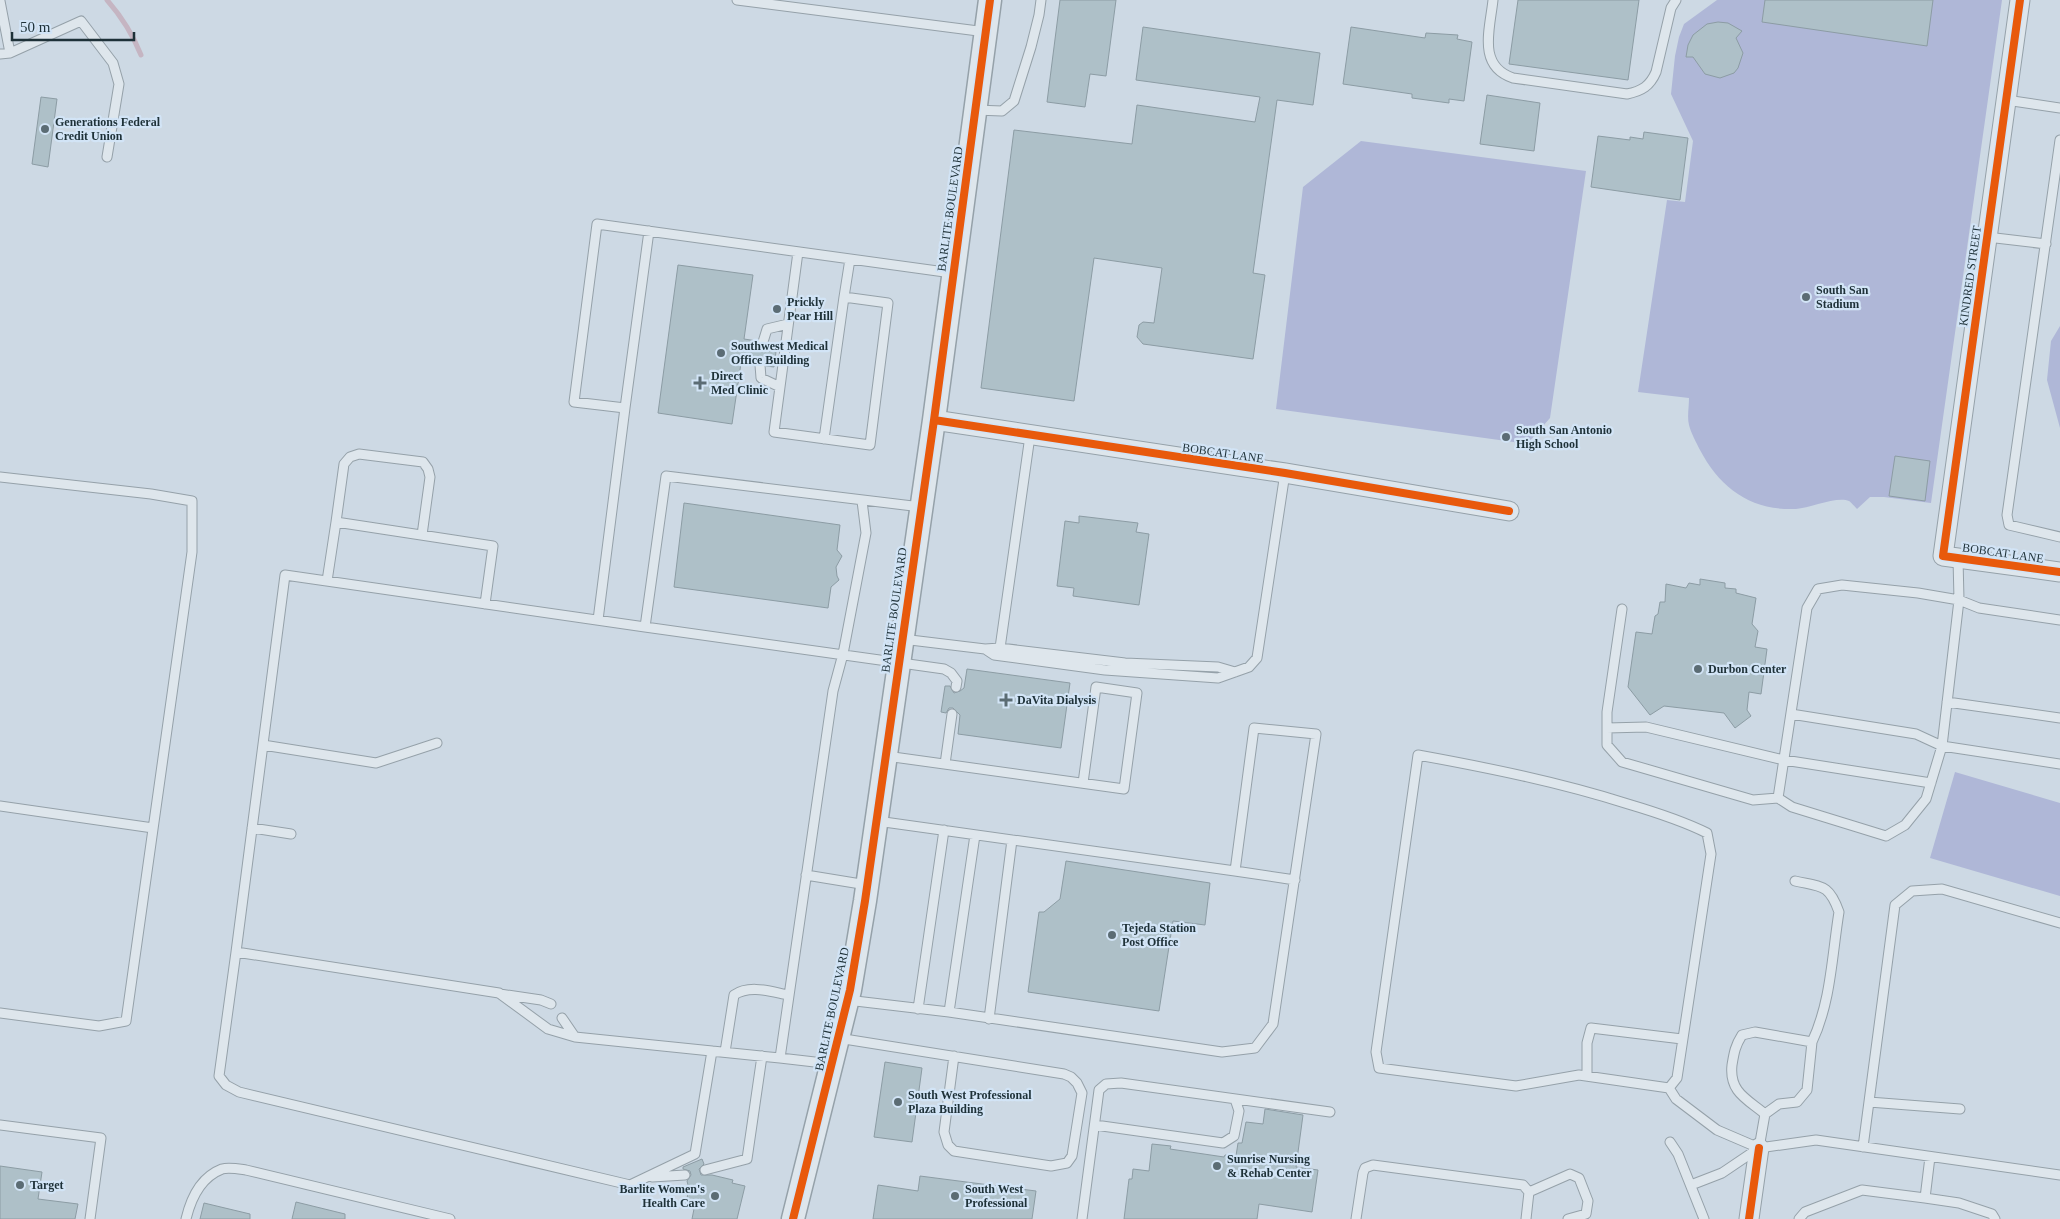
<svg xmlns="http://www.w3.org/2000/svg" width="2060" height="1219" font-family="'Times New Roman',serif">
<rect width="100%" height="100%" fill="#cdd9e4"/>
<!-- green -->
<path fill="#afb7d7" d="M1717 0H2002L1931 503 1884 497H1870L1857 509C1855 507 1851 502 1849 501 1837 496 1810 508 1796 509 1751 511 1720 488 1700 450 1696 442 1691 433 1689 425 1687 417 1689 407 1689 398L1638 392 1667 200 1685 202 1693 141 1671 94 1675 56 1679 37 1684 24Z
M1361 141 1586 171 1550 418 1527 444 1276 409 1303 187Z
M2060 326V428L2047 380 2051 341Z
M1955 772 2060 803V896L1930 858Z"/>
<g fill="none" stroke-linecap="round" stroke-linejoin="round">
<!-- stream -->
<path stroke="#c5b5c2" stroke-width="5" d="M107 0C122 17 133 35 141 55"/>
</g>
<!-- building -->
<path fill="#aec0c8" stroke="#8c9ca4" d="M1060 0H1116L1106 76 1090 74 1085 107 1047 102Z
M1518 0H1639L1628 80 1509 64Z
M1765 0H1933L1927 46 1762 22Z
M1718 22 1728 23 1742 31 1736 38 1743 53 1738 68 1734 73 1720 78 1705 74 1693 57H1686L1688 45 1693 35 1707 24Z
M1143 27 1320 53 1313 105 1277 100 1253 273 1265 275 1253 359 1143 344 1137 337 1139 325 1143 322 1154 323 1162 268 1094 258 1074 401 981 388 1014 130 1132 144 1137 105 1255 122 1260 97 1136 80Z
M1351 27 1425 38 1426 33 1458 35 1457 39 1472 42 1464 101 1449 99V103L1412 98V94L1343 84Z
M1487 95 1540 103 1534 151 1480 144Z
M41 97 57 99 48 167 32 164Z
M1644 132 1688 138 1680 200 1591 187 1598 136 1630 140V137L1643 139Z
M678 265 753 275 744 339 757 341 758 346 762 348 767 347 769 343 777 344 774 367 766 366 765 361 760 359 756 360 754 365 741 363 732 424 658 413Z
M1895 456 1930 461 1925 501 1889 496Z
M684 503 840 525 837 550 842 556 836 567 837 576 839 580 831 587 828 608 674 587Z
M1079 516 1138 523 1136 532 1149 534 1139 605 1073 596 1074 588 1057 586 1065 521 1079 523Z
M1700 579 1725 583V588L1736 589V593L1756 598 1752 624 1758 631 1755 647 1767 649 1761 694 1749 692 1747 710 1751 716 1735 728 1724 713 1664 706 1650 715 1628 687 1636 632 1652 634 1655 616 1658 614 1660 602H1665L1666 584 1686 588 1689 583 1700 585Z
M967 669 1070 683 1061 748 958 734 960 715 953 708H949L946 713 941 712 945 686H950L954 693 960 691 964 688Z
M1066 861 1210 883 1205 925 1173 921 1159 1011 1028 992 1039 912H1044L1060 899Z
M885 1062 922 1068 912 1142 874 1137Z
M1265 1109 1303 1115 1296 1167 1318 1170 1312 1212 1259 1204 1257 1219H1124L1129 1179H1132L1133 1169 1149 1171 1152 1144 1171 1146 1170 1149 1224 1157 1225 1155 1236 1156 1238 1143H1242L1246 1122 1263 1124Z
M702 1159 704 1164 699 1169 701 1175H712L733 1180 732 1183 745 1186 737 1219H692L694 1209 685 1207 689 1189 687 1181 691 1175 690 1171 683 1169V1167Z
M0 1166 42 1172 38 1199 78 1204 75 1219H0Z
M920 1176 1036 1191 1032 1219H873L878 1185 918 1191Z
M296 1202 345 1214V1219H292Z
M204 1203 250 1214V1219H200Z"/>
<g fill="none" stroke-linecap="round" stroke-linejoin="round">
<defs>
<path id="service" d="M737 0 986 32
M1493 0C1490 29 1477 66 1513 78L1627 94C1642 91 1650 86 1656 72L1671 8 1676 0
M0 1 10 53
M0 54 10 53 81 21 113 63 119 84 107 157
M2006 100 2060 108
M975 110 1002 111 1014 101 1031 47 1039 15 1041 0
M2060 140 2007 515 2009 525 2060 537
M649 231 625 408 574 402 597 224 952 273
M1987 237 2046 244
M798 252 774 432 870 445 888 303 844 297 850 259
M763 342 767 329 788 324
M760 365 761 378 780 387
M824 439 844 297
M0 477 151 494 192 501V552L126 1021 99 1026 0 1013
M921 507 666 476 645 627 944 669 951 673 957 681 956 687
M336 522 344 464 350 457 359 454 423 462 428 469 430 477 422 535
M327 581 336 522 493 546 485 604
M1622 609 1607 712V745L1622 762 1753 800 1778 798
M598 620 625 408
M2060 620 1979 608 1959 600 1918 593 1842 585 1818 589 1807 608 1778 798 1792 807 1886 836 1905 825 1926 799 1942 746 2060 764
M645 627 285 575 236 952 499 993 548 1029 575 1037 780 1058 833 691 843 654 866 533 862 501
M902 639 985 649 1000 648 1125 663 1218 667 1235 672
M1000 648 1030 436
M985 649 994 655 1105 670 1218 678 1249 667 1257 658 1285 473
M1947 702 2060 718
M1791 714 1916 734 1942 746 1959 600 1958 558
M1607 728 1646 727 1784 760 1931 783
M263 745 376 763 437 743
M886 756 1124 789 1137 693 1096 687 1083 783
M945 764 952 714
M0 806 153 828
M252 828 291 834
M1235 871 1295 880
M806 875 867 885
M1795 881C1822 887 1829 884 1839 912 1832 955 1831 1002 1812 1042
M236 952 219 1076 226 1085 239 1092 630 1185 695 1154 712 1051
M500 994 541 1000 551 1004
M847 1000 949 1012 1222 1052 1255 1048 1273 1024 1316 734 1254 728 1235 871 877 821
M918 1009 944 830
M949 1012 975 835
M562 1018 575 1037
M989 1019 1012 840
M838 1038 1064 1074 1071 1077 1077 1083 1082 1093 1072 1156 1067 1163 1051 1166 954 1151 948 1145 944 1132 954 1056
M725 1052 734 995C750 984 772 992 789 995
M780 1058 832 1064
M1587 1076V1043L1591 1028 1682 1039
M1669 1088 1677 1078 1711 854 1707 833C1681 820 1655 812 1628 804 1559 782 1489 768 1418 755L1376 1052 1379 1068 1516 1086 1579 1075 1669 1088 1676 1099 1717 1130 1759 1148 1816 1140 2060 1175
M1869 1102 1960 1109
M0 1125 101 1138 90 1219
M1095 1125 1223 1143 1234 1136 1239 1111 1235 1099
M1670 1142 1678 1154 1704 1219
M1863 1147 1895 905 1912 891 1942 889 2060 923
M705 1170 747 1159 762 1056
M652 1177 685 1175
M1691 1185 1722 1173 1759 1148 1765 1114 1779 1104 1797 1102 1807 1090 1812 1042 1755 1032 1742 1035C1735 1046 1734 1053 1732 1065 1729 1092 1747 1099 1765 1114
M1529 1192 1570 1174 1579 1178 1588 1201 1586 1214 1568 1219
M1925 1198 1959 1203 1992 1214 1995 1219
M186 1219C191 1198 201 1177 222 1169 229 1167 239 1169 246 1170L450 1219
M1082 1219 1099 1090 1106 1084 1121 1083 1330 1112
M1356 1219 1363 1173 1365 1168 1373 1165 1523 1185 1529 1192 1526 1219
M1799 1219 1805 1212 1862 1190 1925 1198 1930 1157"/>
<path id="minor" d="M2020 0 1943 556 2060 572
M934 420 1285 473 1509 511
M1749 1219 1759 1148"/>
<path id="tertiary" d="M793 1219 850 990 865 901 934 420 990 0"/>
</defs>
<!-- service casing -->
<use href="#service" stroke="#95a1a9" stroke-width="11"/>
<!-- minor casing -->
<use href="#minor" stroke="#95a1a9" stroke-width="21"/>
<!-- tertiary casing -->
<use href="#tertiary" stroke="#95a1a9" stroke-width="25"/>
<!-- service -->
<use href="#service" stroke="#dee6ec" stroke-width="9"/>
<!-- minor -->
<use href="#minor" stroke="#dee6ec" stroke-width="19"/>
<!-- tertiary -->
<use href="#tertiary" stroke="#dee6ec" stroke-width="22"/>
<defs>
<path id="cycleway" d="M2020 0 1943 556 2060 572
M934 420 1285 473 1509 511
M793 1219 850 990 865 901 934 420 990 0
M1749 1219 1759 1148"/>
</defs>
<!-- cycleway casing -->
<use href="#cycleway" stroke="#d2e4f6" stroke-width="11"/>
<!-- cycleway -->
<use href="#cycleway" stroke="#e8590c" stroke-width="8"/>
</g>
<!-- markers -->
<g fill="#5b6c74" stroke="#d2e4f6" stroke-width="2">
<circle cx="45" cy="129" r="5"/>
<circle cx="1806" cy="297" r="5"/>
<circle cx="777" cy="309" r="5"/>
<circle cx="721" cy="353" r="5"/>
<path d="M697.5 375.5h5v5h5v5h-5v5h-5v-5h-5v-5h5z"/>
<circle cx="1506" cy="437" r="5"/>
<circle cx="1698" cy="669" r="5"/>
<path d="M1003.5 692.5h5v5h5v5h-5v5h-5v-5h-5v-5h5z"/>
<circle cx="1112" cy="935" r="5"/>
<circle cx="898" cy="1102" r="5"/>
<circle cx="1217" cy="1166" r="5"/>
<circle cx="20" cy="1185" r="5"/>
<circle cx="715" cy="1196" r="5"/>
<circle cx="955" cy="1196" r="5"/>
</g>
<g text-anchor="middle" dominant-baseline="central" stroke-width="4.5" stroke-linejoin="round" paint-order="stroke">
<!-- poi labels -->
<g font-size="12" font-weight="bold" fill="#1e3138" stroke="#d2e4f6" text-anchor="start">
<text x="55" y="122">Generations Federal<tspan x="55" dy="14">Credit Union</tspan></text>
<text x="1816" y="290">South San<tspan x="1816" dy="14">Stadium</tspan></text>
<text x="787" y="302">Prickly<tspan x="787" dy="14">Pear Hill</tspan></text>
<text x="731" y="346">Southwest Medical<tspan x="731" dy="14">Office Building</tspan></text>
<text x="711" y="376">Direct<tspan x="711" dy="14">Med Clinic</tspan></text>
<text x="1516" y="430">South San Antonio<tspan x="1516" dy="14">High School</tspan></text>
<text x="1708" y="669">Durbon Center</text>
<text x="1017" y="700">DaVita Dialysis</text>
<text x="1122" y="928">Tejeda Station<tspan x="1122" dy="14">Post Office</tspan></text>
<text x="908" y="1095">South West Professional<tspan x="908" dy="14">Plaza Building</tspan></text>
<text x="1227" y="1159">Sunrise Nursing<tspan x="1227" dy="14">&amp; Rehab Center</tspan></text>
<text x="30" y="1185">Target</text>
<text x="705" y="1189" text-anchor="end">Barlite Women's<tspan x="705" dy="14">Health Care</tspan></text>
<text x="965" y="1189">South West<tspan x="965" dy="14">Professional</tspan></text>
</g>
<!-- street labels -->
<g font-size="12" fill="#1e3138" stroke="#d2e4f6">
<text transform="translate(950 209) rotate(-82)">BARLITE BOULEVARD</text>
<text transform="translate(1970 276) rotate(-82)">KINDRED STREET</text>
<text transform="translate(1223 453) rotate(8)">BOBCAT LANE</text>
<text transform="translate(2003 553) rotate(8)">BOBCAT LANE</text>
<text transform="translate(894 610) rotate(-82)">BARLITE BOULEVARD</text>
<text transform="translate(832 1009) rotate(-78)">BARLITE BOULEVARD</text>
</g>
</g>
<!-- scale -->
<path d="M12 32v8h122v-8" fill="none" stroke="#1e3138" stroke-width="2.5"/>
<text x="20" y="32" font-size="15" fill="#1e3138" stroke="#d2e4f6" stroke-width="4" paint-order="stroke">50 m</text>
</svg>
